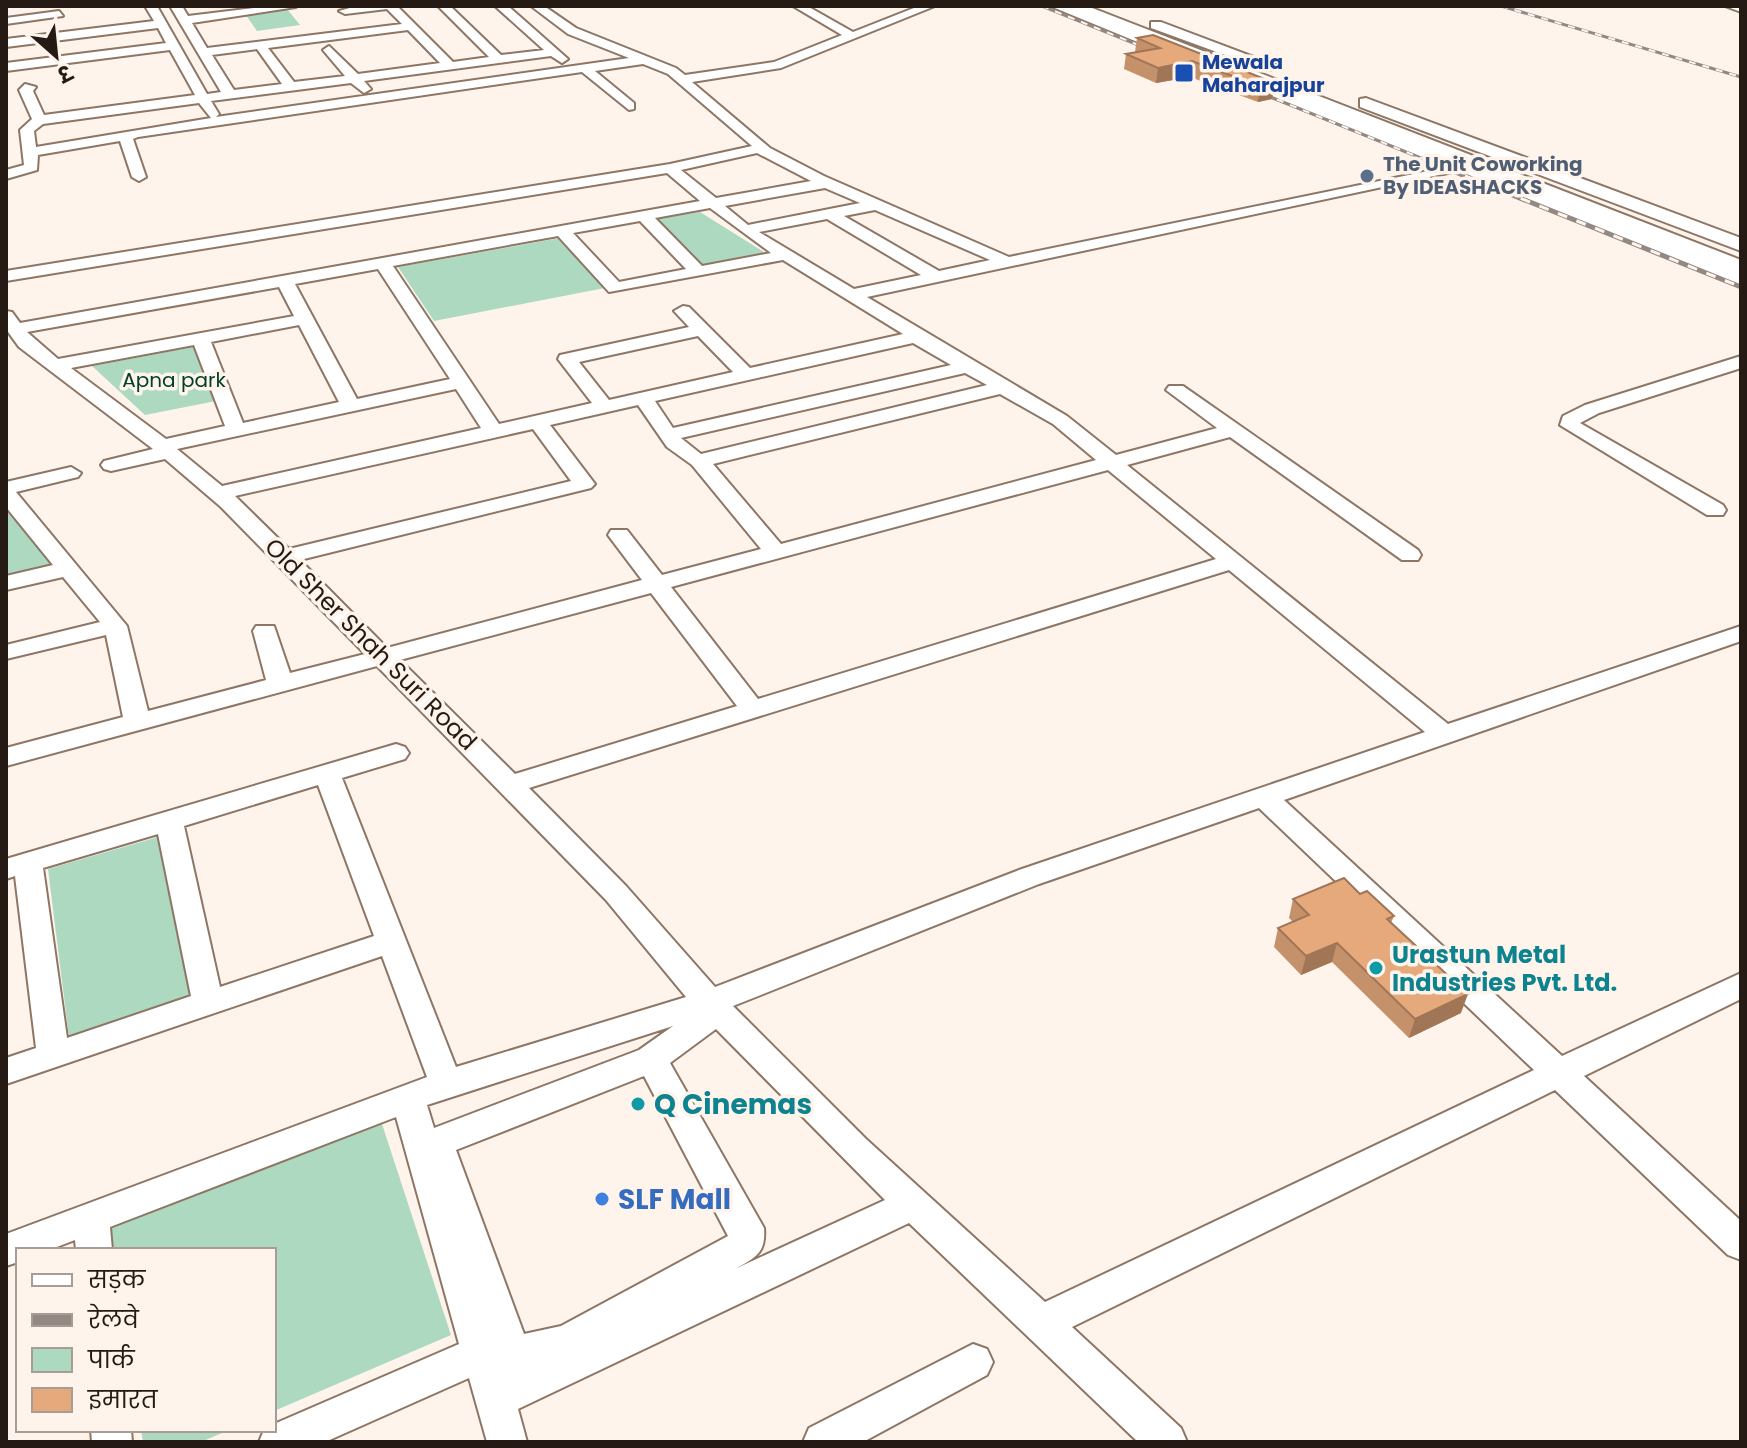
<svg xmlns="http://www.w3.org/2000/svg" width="1747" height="1448" font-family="Poppins,'Noto Sans Devanagari',sans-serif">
<rect width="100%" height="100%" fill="#fff4ec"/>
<!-- green -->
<path fill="#add9c1" d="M287 9 300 25 257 31 245 14Z
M700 212 767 254 704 267 657 219Z
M560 238 605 288 434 321 398 267Z
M193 347 216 401 145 415 92 366Z
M6 510 54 566 6 577Z
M158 837 191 998 69 1037 48 869Z
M382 1124 451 1335 274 1411V1250H114L110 1226Z
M141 1430H229L201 1442H143Z"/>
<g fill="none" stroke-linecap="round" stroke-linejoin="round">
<defs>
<path id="minor" d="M145 6H157L207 94 221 92 170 6H182L188 16 270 6 296 7 192 23 207 48 402 24 387 9 345 14 339 11 357 6H397L453 62 489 57 438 6H450L501 55 544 50 495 6H508L568 59 562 63 551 56 364 81 371 89 364 93 351 83 211 101 219 114 216 117 629 58 568 34 531 6H544L576 28 676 68 685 75 774 62 842 35 793 6H807L853 32 919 6H935L781 68 692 82 770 148 824 176 1009 257 1467 163 1469 166 1462 170 867 297 1067 416 1116 455 1217 428 1166 390 1169 386H1183L1418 550 1421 555 1418 560H1402L1230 437 1127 465 1448 724 1741 626V641L1284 800 1562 1056 1741 973V999L1584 1076 1741 1221V1260L1728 1255 1555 1090 1072 1327 1181 1428 1187 1442H1138L909 1223 518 1409 527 1442H487L469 1378 325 1442H259L264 1430H274V1424L459 1344 396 1117 110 1227 112 1250H76L75 1240 49 1250H18V1262L6 1266V1234L427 1077 382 956 6 1084V1058L36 1048 15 876 6 879V859L396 744 405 747 409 753 405 759 342 778 456 1067 686 997 606 900 377 666 6 766V748L123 717 106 635 6 659V645L100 622 63 577 6 590V576L53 565 6 507V482L71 467 81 473 78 477 16 492 127 626 148 711 266 680 253 631 256 626H274L290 673 365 654 221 507 165 459 111 471 104 469 101 465 104 461 153 449 19 347 6 329V311L12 312 20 323 700 201 667 173 6 281V271L670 164 752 146 668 74 643 64 595 71 634 103V109L629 110 582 72 138 137 133 139 146 177 139 181 132 177 120 141 38 155 37 170 6 179V170L24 165 20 130 32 119 19 90 25 84 36 87 33 91 44 115 195 95 170 50 6 71V63L166 43 158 28 6 47V39L154 21ZM408 30 440 63 358 74 329 46 323 50 345 76 294 82 268 48ZM257 49 282 84 234 90 212 55ZM199 103 211 118 36 147 34 131 43 124ZM757 153 811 181 716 198 681 170ZM825 188 860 203 748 225 725 206ZM710 208 771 253 702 266 655 218ZM875 210 990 260 939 271 844 216ZM827 219 921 275 854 289 759 232ZM640 221 686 269 619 282 573 233ZM558 236 609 292 783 260 903 334 750 368 689 307 683 306 674 311 689 327 560 355 558 359 592 403 499 424 393 266ZM378 269 450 379 357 399 295 284ZM279 287 294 316 58 359 27 332ZM299 325 339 402 243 423 211 342ZM698 336 733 372 609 400 579 362ZM913 343 951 365 673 428 655 401ZM194 345 225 426 166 439 71 368ZM965 373 987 385 701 454 681 438ZM456 389 481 428 222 486 177 449ZM1000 394 1053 424 1096 460 781 544 713 464ZM638 405 667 447 692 465 761 549 662 575 627 530H611L608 535 642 580 387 648 300 560 591 488 595 484 550 425ZM533 429 571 481 289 549 235 496ZM1108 470 1216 559 758 699 671 587ZM1229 570 1425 732 1019 870 715 987 626 886 529 788ZM651 593 737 706 515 774 400 660ZM318 785 374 936 220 987 184 826ZM1259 808 1534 1070 1045 1302 866 1139 733 1006 1039 884ZM158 834 191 996 67 1038 43 868ZM673 1026 639 1050 434 1128 427 1105ZM716 1029 885 1200 737 1268C757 1257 766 1252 764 1228L670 1063ZM644 1076 728 1236 561 1326 524 1334 456 1150Z
M1725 6H1741V12Z
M59 11 63 16 6 24V18Z
M1741 356V368L1599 413 1580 423 1723 505 1726 510 1723 515H1707L1560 425 1563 416 1585 405Z
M973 1344 987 1349 993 1362 987 1375 863 1442H803L809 1428Z
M91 1430H131L132 1442H92Z"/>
<path id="major" d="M1050 6H1070L1188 54 1174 57Z
M1151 22H1161L1280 67 1278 70H1266L1151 28Z
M1233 70 1741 270V285L1227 79V71Z
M1366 98 1741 238V251L1360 107V99Z"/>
<path id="highway" d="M1062 6H1087L1741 260V277Z"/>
</defs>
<!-- minor casing -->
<use href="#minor" stroke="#8e7665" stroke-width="4"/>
<!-- major casing -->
<use href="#major" stroke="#8e7665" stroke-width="4"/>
<!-- highway casing -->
<use href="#highway" stroke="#8e7665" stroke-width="4"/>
<!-- minor -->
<use href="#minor" fill="#fff" fill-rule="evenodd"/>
<!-- major -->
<use href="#major" fill="#fff" fill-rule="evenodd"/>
<!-- highway -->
<use href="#highway" fill="#fff" fill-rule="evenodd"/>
<defs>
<path id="rail-far1" d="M1042 6 1158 53
M1501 6 1741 77
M1251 89 1433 163"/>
<path id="rail" d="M1428 161 1741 287"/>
</defs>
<!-- rail-far1 casing -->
<use href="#rail-far1" stroke="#948982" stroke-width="3"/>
<!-- rail casing -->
<use href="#rail" stroke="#948982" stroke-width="5"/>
<!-- rail-far1 -->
<use href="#rail-far1" stroke="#fff4ec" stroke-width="2" stroke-dasharray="7" stroke-linecap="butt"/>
<!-- rail -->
<use href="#rail" stroke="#fff4ec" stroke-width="3" stroke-dasharray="10" stroke-linecap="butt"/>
</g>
<!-- wall -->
<path fill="#c5916b" d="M1137 38 1275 83 1272 99 1258 102 1190 77 1156 83 1124 69 1126 54 1135 52Z
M1360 894 1394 916 1391 923 1461 1013 1409 1038 1332 962 1301 975 1274 947 1278 928 1293 922 1289 918 1293 899Z"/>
<!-- shaded-wall -->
<path fill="#a07657" d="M1192 61 1190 77 1156 83 1158 68Z
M1275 83 1272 99 1258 102 1260 86Z
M1337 943 1332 962 1301 975 1306 956Z
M1468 994 1461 1013 1409 1038 1415 1019Z"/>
<!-- building -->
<path fill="#e5a97c" stroke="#a07657" stroke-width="2" d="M1153 35 1275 83 1260 86 1192 61 1158 68 1126 54 1160 48 1137 38Z
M1344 878 1360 894 1367 891 1394 916 1387 919 1468 994 1415 1019 1337 943 1306 956 1278 928 1309 915 1293 899Z"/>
<!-- markers -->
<rect fill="#1a4fb4" stroke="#fff4ec" stroke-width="3" x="1174" y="63" width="20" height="20" rx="4"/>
<circle fill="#5c6f8a" stroke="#fff4ec" stroke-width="3" cx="1367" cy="176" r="8"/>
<g fill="#0f9aa8" stroke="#fff4ec" stroke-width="3">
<circle cx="1376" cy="968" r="8"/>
<circle cx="638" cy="1104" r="8"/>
</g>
<circle fill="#3f7fe0" stroke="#fff4ec" stroke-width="3" cx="602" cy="1199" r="8"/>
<g text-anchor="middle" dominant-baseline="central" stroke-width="7" stroke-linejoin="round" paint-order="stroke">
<!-- far-transit labels -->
<g font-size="20" font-weight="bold" fill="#164399" stroke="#fff4ec" text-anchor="start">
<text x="1202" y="62">Mewala<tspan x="1202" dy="23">Maharajpur</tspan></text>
</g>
<!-- far-service labels -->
<g font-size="20" font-weight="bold" fill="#4e5e75" stroke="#fff4ec" text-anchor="start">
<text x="1383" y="164">The Unit Coworking<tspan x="1383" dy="23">By IDEASHACKS</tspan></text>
</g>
<!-- far-park labels -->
<g font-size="20" fill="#004029" stroke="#fff4ec">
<text x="174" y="380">Apna park</text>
</g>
<!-- street labels -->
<g font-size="24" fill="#251b14" stroke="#fff4ec">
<text transform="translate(371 644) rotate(45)">Old Sher Shah Suri Road</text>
</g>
<!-- culture labels -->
<g font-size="24" font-weight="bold" fill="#0d838f" stroke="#fff4ec" text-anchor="start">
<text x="1392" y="954">Urastun Metal<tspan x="1392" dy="28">Industries Pvt. Ltd.</tspan></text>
</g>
<!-- near-culture labels -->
<g font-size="28" font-weight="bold" fill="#0d838f" stroke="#fff4ec" text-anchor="start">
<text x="654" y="1104">Q Cinemas</text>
</g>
<!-- near-shop labels -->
<g font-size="28" font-weight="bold" fill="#366cbe" stroke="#fff4ec" text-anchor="start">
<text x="618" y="1199">SLF Mall</text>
</g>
</g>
<!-- border -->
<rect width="1747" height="1448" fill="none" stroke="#251b14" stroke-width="16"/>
<!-- legend -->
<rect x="16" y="1248" width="260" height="184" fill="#fff4ec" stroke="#a89d96" stroke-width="2"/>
<rect x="32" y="1274" width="40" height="12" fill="#ffffff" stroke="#a89d96" stroke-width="2"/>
<text x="88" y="1288" font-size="24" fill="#251b14">सड़क</text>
<rect x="32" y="1314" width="40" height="12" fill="#948982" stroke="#a89d96" stroke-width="2"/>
<text x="88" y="1328" font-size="24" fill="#251b14">रेलवे</text>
<rect x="32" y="1348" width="40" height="24" fill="#add9c1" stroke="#a89d96" stroke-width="2"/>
<text x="88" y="1368" font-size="24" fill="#251b14">पार्क</text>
<rect x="32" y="1388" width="40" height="24" fill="#e5a97c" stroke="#a89d96" stroke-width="2"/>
<text x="88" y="1408" font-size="24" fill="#251b14">इमारत</text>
<!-- north arrow -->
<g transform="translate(56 56) rotate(153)" stroke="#fff4ec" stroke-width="6" paint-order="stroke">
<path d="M0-6L14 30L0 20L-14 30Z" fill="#251b14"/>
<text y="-12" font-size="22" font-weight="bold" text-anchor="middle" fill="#251b14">उ</text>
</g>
</svg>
